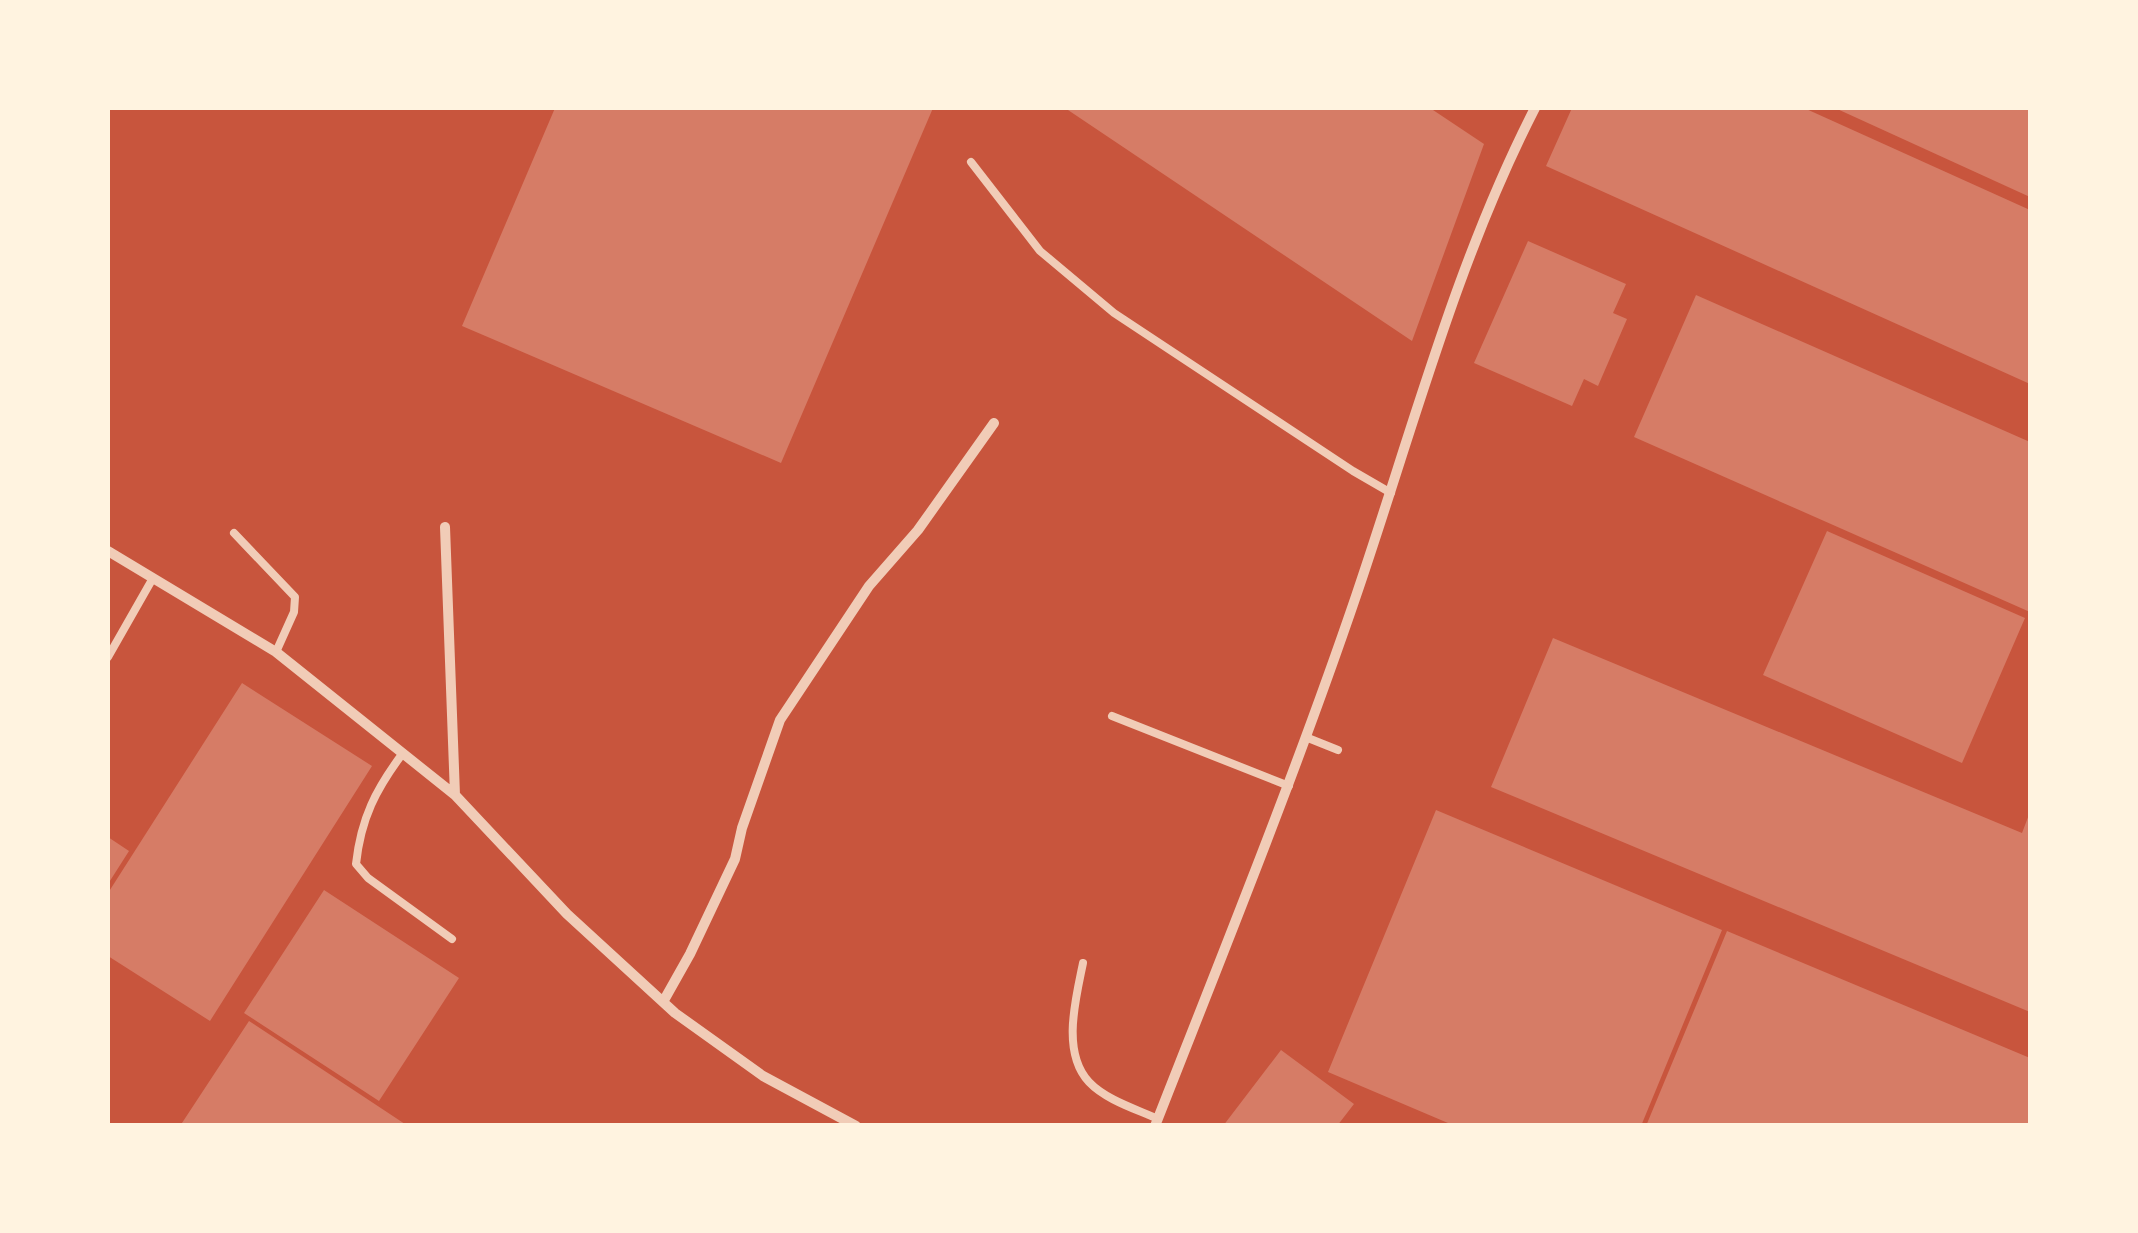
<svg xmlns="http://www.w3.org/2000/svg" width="2138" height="1233" font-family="'Open Sans',sans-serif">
<rect width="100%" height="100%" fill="#c8553d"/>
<!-- building -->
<path fill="#d67c66" d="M555 108H933L781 463 462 326Z
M1065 108H1430L1484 144 1412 341Z
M1572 108H1804L2030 210V384L1546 166Z
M1835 108H2030V197Z
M1528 241 1626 284 1613 313 1627 319 1598 386 1584 379 1572 406 1474 363Z
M1696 295 2030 442V612L1634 437Z
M1827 531 2025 618 1962 763 1763 675Z
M1553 638 2022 833 2030 812V1012L1491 787Z
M242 683 372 766 210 1021 108 956V893Z
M1436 810 1722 930 1641 1126H1455L1328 1072Z
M108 837 129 851 108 884Z
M324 890 459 978 379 1101 244 1013Z
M1727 931 2030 1058V1126H1646Z
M249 1021 408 1126H180Z
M1281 1050 1354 1104 1337 1126H1223Z"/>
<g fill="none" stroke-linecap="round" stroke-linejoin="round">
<!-- service -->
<path stroke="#f1ccb7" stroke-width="8" d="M971 162 1040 251 1114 313 1353 471 1391 493
M234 533 295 597 294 612 276 652
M108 657 153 578
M1112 716 1289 786
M1308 738 1338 750
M403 753C376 789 361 818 356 864L368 878 452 939
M1083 963C1076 998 1061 1052 1089 1082 1106 1100 1136 1109 1158 1119"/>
<!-- minor -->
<path stroke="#f1ccb7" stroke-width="10" d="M445 527 455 795
M108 551 276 652 455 795 567 914 675 1013 763 1076 856 1126
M663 1002 690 954 735 859 742 828 780 720 869 586 918 530 994 423
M1155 1126C1224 950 1295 775 1356 596 1412 432 1456 262 1535 108"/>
</g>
<!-- border -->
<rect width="2138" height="1233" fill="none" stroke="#fff3e0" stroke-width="220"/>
</svg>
